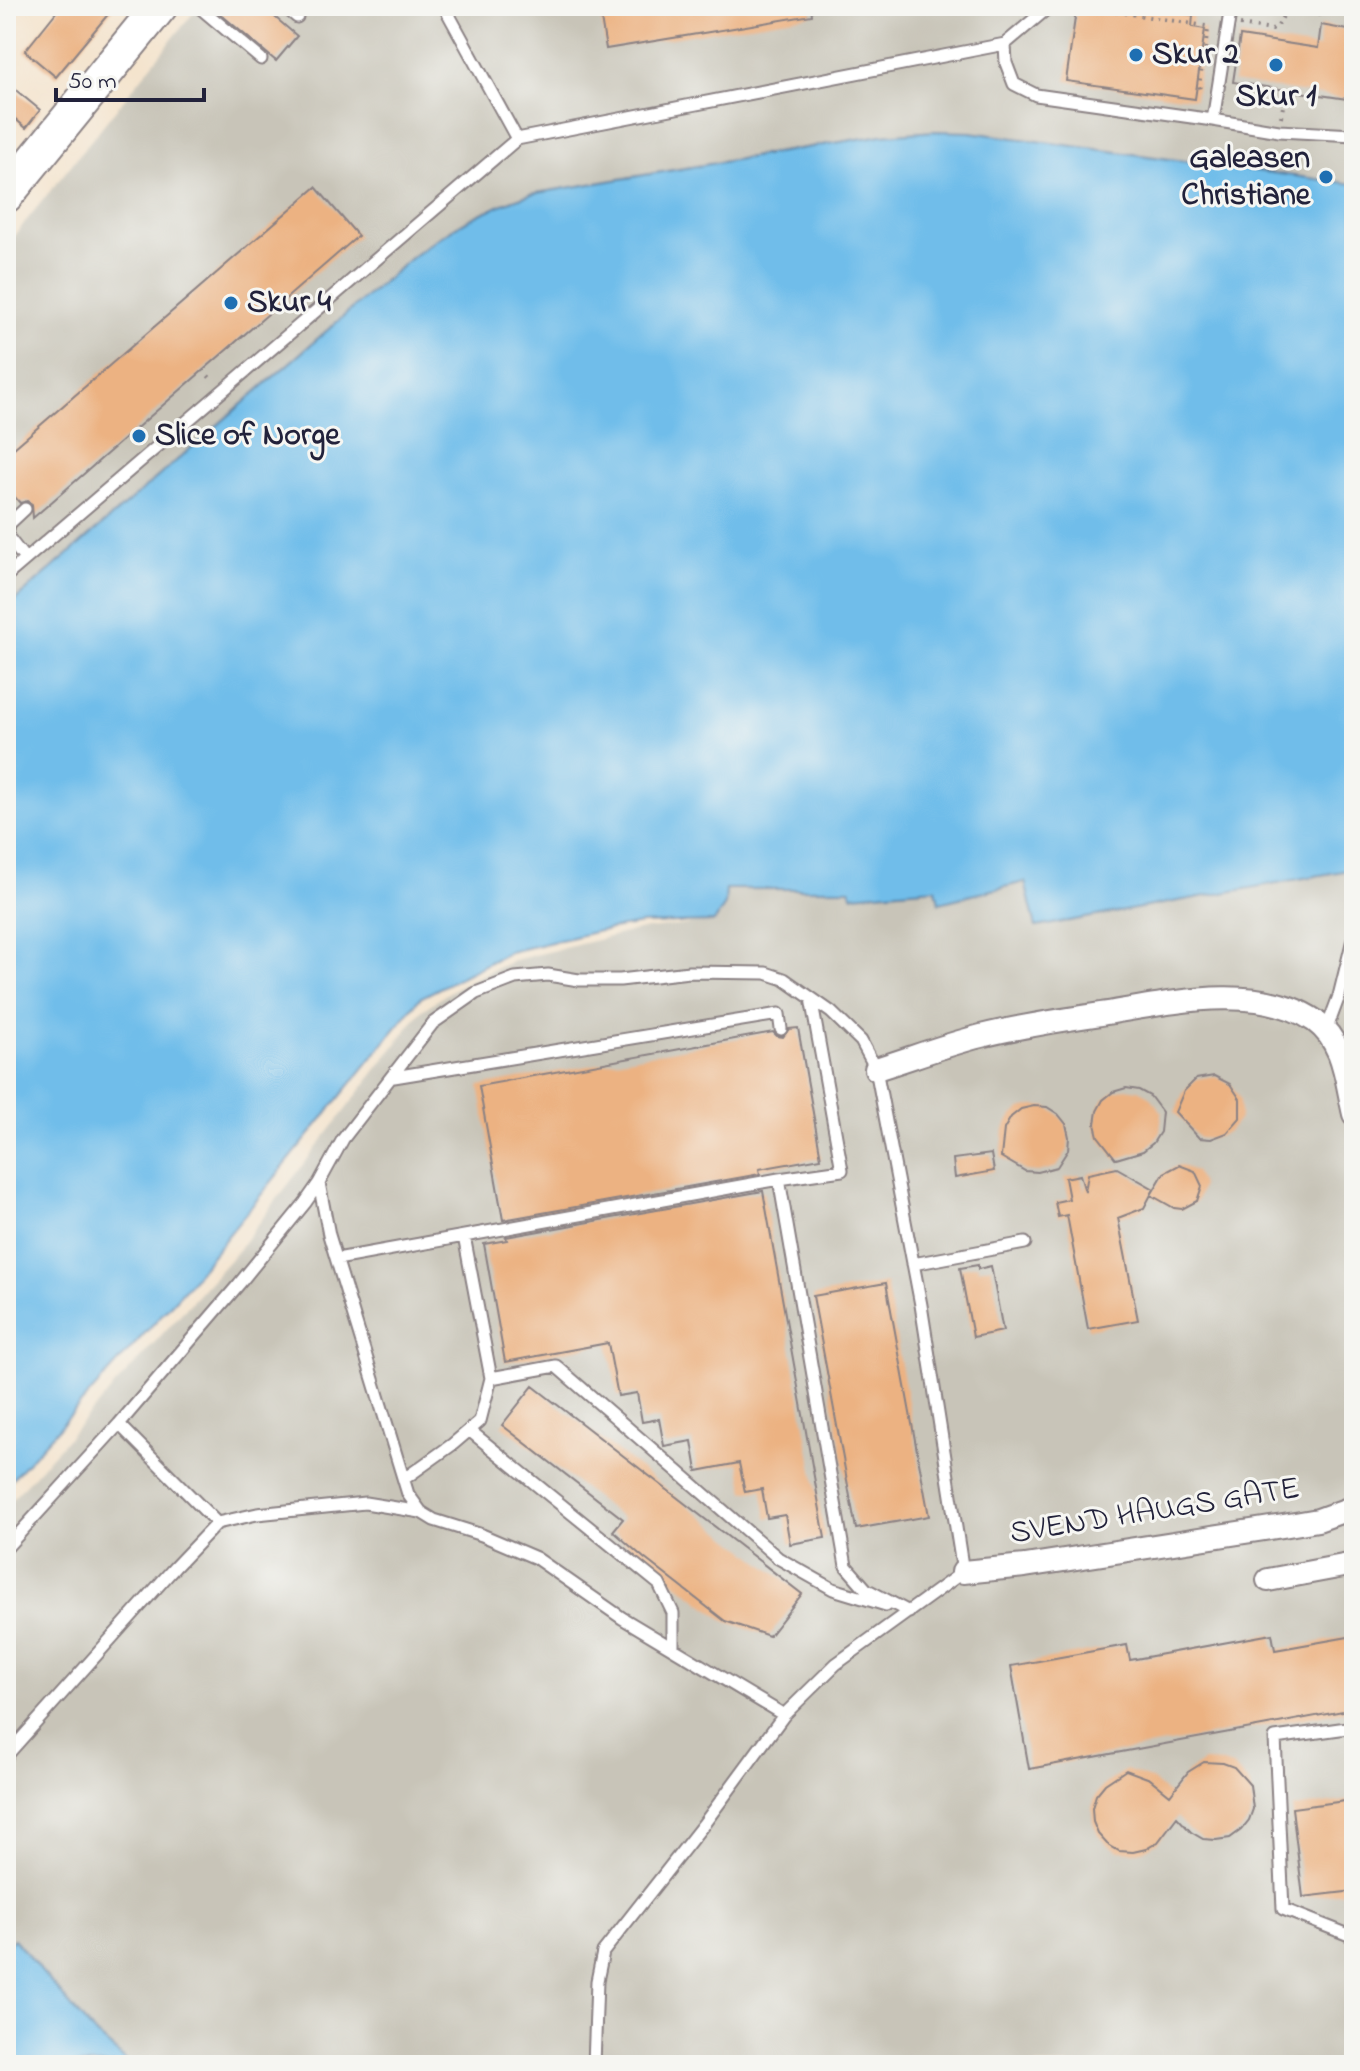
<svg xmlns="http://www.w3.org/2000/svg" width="1360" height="2071" font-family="'Indie Flower',sans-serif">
<rect width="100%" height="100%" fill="#f6f6f2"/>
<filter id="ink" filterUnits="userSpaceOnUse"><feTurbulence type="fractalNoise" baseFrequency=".0125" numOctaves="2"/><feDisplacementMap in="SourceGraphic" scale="16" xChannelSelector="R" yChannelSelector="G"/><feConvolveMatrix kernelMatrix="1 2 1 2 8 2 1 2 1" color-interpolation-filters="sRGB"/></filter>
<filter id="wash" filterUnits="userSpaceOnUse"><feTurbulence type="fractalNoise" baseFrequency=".006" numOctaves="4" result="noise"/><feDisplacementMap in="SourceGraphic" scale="32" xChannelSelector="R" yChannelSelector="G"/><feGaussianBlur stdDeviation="1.8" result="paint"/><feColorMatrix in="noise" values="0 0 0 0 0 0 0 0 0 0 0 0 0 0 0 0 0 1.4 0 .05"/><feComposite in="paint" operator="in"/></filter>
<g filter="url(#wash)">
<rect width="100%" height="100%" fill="#f4e3cc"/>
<!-- industrial -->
<path fill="#c8c4b8" d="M199 6H1354V184L970 132 882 135 531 194 491 207 6 608V246Z
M1354 869V2065H131L95 2033 15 1939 6 1946V1506L235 1254 422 1010 460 985 515 960 638 930 714 922 726 889H850L853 895 937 888 939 903 1026 882 1036 927Z"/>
<!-- water -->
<path fill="#70bdea" stroke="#497092" stroke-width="2" d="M935 131 970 132 1354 184V869L1036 927 1025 882 939 903 936 888 852 895 850 889H726L725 905 714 922 642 924 599 931 509 952 420 998 184 1290 6 1486V608L412 257C453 226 482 210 531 194L882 135Z
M14 1939 94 2033 131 2065H6V1946Z"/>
<g id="blocks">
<!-- building -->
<path fill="#ecb282" d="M61 6H115L56 77 25 51Z
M211 6H262L297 36 276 61Z
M599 6H811L812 15 606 49Z
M1091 6H1132L1193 15 1192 27 1205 29 1195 99 1066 81 1076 11 1090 13Z
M1321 25 1354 31V100L1233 82 1240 36 1318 48Z
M6 82 40 110 26 128 6 111Z
M316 187 358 236 33 518 32 504 27 501 20 503 6 487V455Z
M798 1028 821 1158 759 1169 760 1174 503 1220 479 1086 773 1032 777 1036 783 1037 789 1029Z
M1214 1076 1230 1084 1240 1099V1118L1227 1133 1211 1139 1199 1138 1175 1112 1184 1091 1196 1079Z
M1126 1088 1139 1090 1150 1096 1162 1112 1160 1132 1153 1143 1143 1151 1116 1159 1098 1136 1095 1124 1097 1111 1103 1100 1113 1092Z
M1034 1106 1047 1107 1058 1114 1066 1124 1069 1137 1068 1150 1057 1167 1038 1172 1025 1171 1001 1157 1004 1129 1011 1117 1021 1109Z
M991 1154 994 1171 955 1178 953 1159Z
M1179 1165 1195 1171 1202 1186 1197 1201 1182 1209 1174 1208 1151 1195 1164 1173Z
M1117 1168 1154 1189 1144 1208 1118 1218 1138 1320 1088 1329 1067 1215 1058 1217 1055 1202 1069 1199 1065 1178 1080 1175 1085 1192 1088 1174Z
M763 1191 825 1538 790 1544 785 1515 767 1518 762 1489 745 1492 739 1463 697 1471 692 1441 664 1446 659 1419 642 1422 637 1393 618 1396 608 1343 505 1362 484 1244 507 1240 506 1237Z
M978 1265V1269L991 1266 1003 1331 973 1337 960 1268Z
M886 1283 929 1516 856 1529 813 1296Z
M533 1386 802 1594 769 1636 725 1621 644 1558 613 1531 623 1519 502 1425Z
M1272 1634 1275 1650 1354 1636V1709L1029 1769 1011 1666 1127 1645 1130 1660Z
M1204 1762 1223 1763 1234 1767 1250 1785 1253 1809 1249 1820 1241 1830 1230 1838 1216 1840 1203 1839 1191 1832 1177 1817 1158 1842 1146 1849 1133 1852 1119 1851 1107 1844 1098 1834 1093 1822 1092 1808 1096 1795 1105 1784 1126 1770 1150 1779 1170 1795 1188 1772Z
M1353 1800 1354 1891 1303 1897 1292 1808Z"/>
</g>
</g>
<g filter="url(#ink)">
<use href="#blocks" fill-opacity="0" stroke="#8b8284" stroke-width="2"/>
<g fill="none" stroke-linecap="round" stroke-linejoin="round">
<defs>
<path id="lane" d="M198 6 261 59
M284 6 297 17
M444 6 517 139
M1231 6 1213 120 1279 131 1354 135
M1005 44 1006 63 1014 84 1036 95 1213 120
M25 509 9 524 7 536 25 559
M6 576 517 139 1005 44 1050 6
M811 998 842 1170 779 1179 846 1566 866 1589 909 1612
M1326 1031 1339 996 1354 935
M394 1077 779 1014 781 1029
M319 1183 329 1235 408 1494 421 1512 434 1520 482 1535 536 1558 622 1618 784 1715
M337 1259 779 1179
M913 1264 1025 1243
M491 1378 556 1366 778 1558 833 1589 886 1605
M119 1424 217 1523
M469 1430 659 1584 673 1613V1648
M404 1479 453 1444 480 1421 491 1378 464 1236
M6 1548 119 1424 239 1284 305 1203 319 1183 343 1139 433 1023 476 993 515 978 548 975 579 980H620L689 972 766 973 784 979 831 1012 861 1041 876 1069 921 1305 963 1572 836 1664 784 1715 703 1825 603 1952 597 1981 594 2065
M1354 1727 1275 1738 1283 1909 1354 1937
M6 1756 175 1567 217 1523 257 1514 365 1503 421 1512"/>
<path id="street" d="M876 1069C911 1058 945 1045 981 1036 1020 1026 1061 1020 1101 1014 1164 1004 1258 981 1315 1021 1345 1043 1346 1081 1354 1114
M963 1572 1025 1566 1283 1526 1318 1520 1354 1507
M1268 1580 1354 1564"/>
<path id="primary" d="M6 195 160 6"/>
</defs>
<!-- lane casing -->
<use href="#lane" stroke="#8b8284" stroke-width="15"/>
<!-- street casing -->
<use href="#street" stroke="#8b8284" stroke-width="26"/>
<!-- primary casing -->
<use href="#primary" stroke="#8b8284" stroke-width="38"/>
<!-- path -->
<path stroke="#8b8284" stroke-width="4" stroke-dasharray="2 6" stroke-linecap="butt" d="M1093 8 1206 26 1208 30 1199 85 1200 90H1203
M1240 25 1272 30 1278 26 1285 12 1323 15
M1281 117 1286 91
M203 370 212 380"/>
<!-- lane -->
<use href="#lane" stroke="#fff" stroke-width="11"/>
<!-- street -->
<use href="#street" stroke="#fff" stroke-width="22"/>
<!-- primary -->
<use href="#primary" stroke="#fff" stroke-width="34"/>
</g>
</g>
<!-- markers -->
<g fill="#1f6fb2" stroke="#f6f6f2" stroke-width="3">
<circle cx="1136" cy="55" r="8"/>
<circle cx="1276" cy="65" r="8"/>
<circle cx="1326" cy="177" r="8"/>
<circle cx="231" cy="303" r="8"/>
<circle cx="139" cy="436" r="8"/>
</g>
<g text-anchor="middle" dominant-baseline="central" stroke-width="6" stroke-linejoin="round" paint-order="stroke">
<!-- poi labels -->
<g font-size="32" font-weight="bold" fill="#22223b" stroke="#f6f6f2" text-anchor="start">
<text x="1152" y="55">Skur 2</text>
<text x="1276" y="97" text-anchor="middle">Skur 1</text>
<text x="1310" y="159" text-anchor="end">Galeasen<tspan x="1310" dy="37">Christiane</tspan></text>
<text x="247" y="303">Skur 4</text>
<text x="155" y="436">Slice of Norge</text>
</g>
<!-- street labels -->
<g font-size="32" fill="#22223b" stroke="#f6f6f2">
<text transform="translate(1155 1512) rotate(-9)">SVEND HAUGS GATE</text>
</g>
</g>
<!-- margin -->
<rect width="1360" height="2071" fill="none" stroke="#f6f6f2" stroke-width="32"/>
<!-- scale -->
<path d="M56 88v12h148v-12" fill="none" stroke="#22223b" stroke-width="4"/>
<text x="68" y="88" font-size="24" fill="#22223b" stroke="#f6f6f2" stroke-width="6" paint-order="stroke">50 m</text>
</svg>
